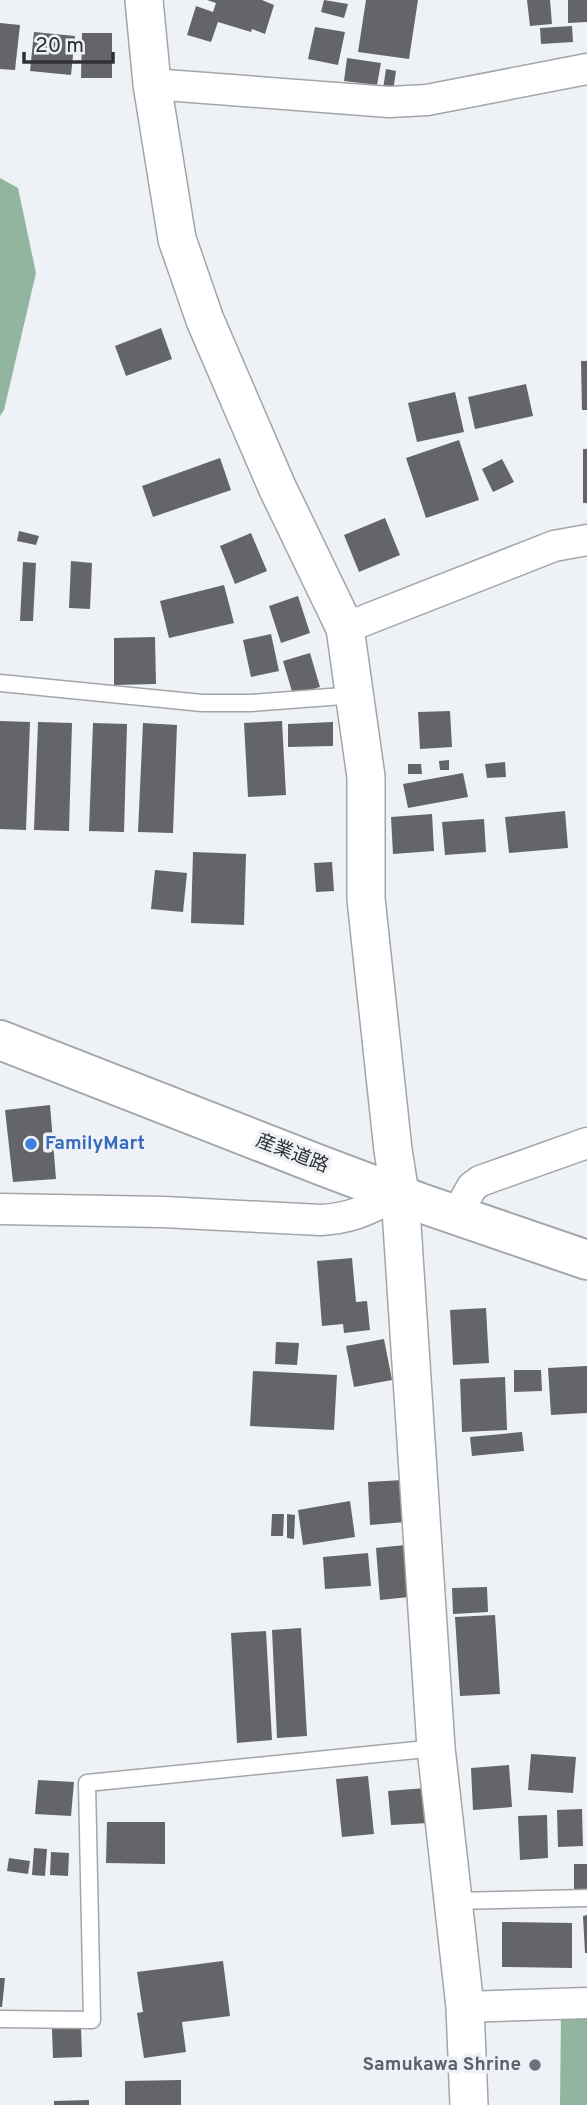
<svg xmlns="http://www.w3.org/2000/svg" width="587" height="2105" font-family="Overpass,'Noto Sans JP',sans-serif">
<rect width="100%" height="100%" fill="#eef1f5"/>
<!-- forest -->
<path fill="#92b5a0" d="M0 178 18 188 36 273 4 410 0 416Z
M561 2015H587V2105H560Z"/>
<!-- building -->
<path fill="#636569" d="M207 0H262L274 5 265 34 252 29 251 32 218 22 211 42 187 35 196 6 213 12 216 3Z
M324 0 348 4 344 18 321 12Z
M366 0H418L409 59 358 52Z
M527 0H550L552 24 530 26Z
M568 0H587V22L568 23Z
M0 23 20 25 15 70 0 69Z
M572 26 573 42 541 44 540 28Z
M315 27 345 32 338 65 308 59Z
M34 32 75 36 71 75 30 71Z
M82 33H112V78H81Z
M347 58 381 63 377 85 344 81Z
M386 69 396 71 393 91 383 89Z
M161 328 172 359 126 376 115 346Z
M581 361H587V410H582Z
M526 384 533 416 475 429 468 397Z
M455 392 464 432 417 442 408 403Z
M459 440 479 500 426 518 406 458Z
M583 449H587V503H583Z
M220 458 231 490 153 517 142 486Z
M502 459 514 482 493 492 482 469Z
M385 518 400 555 359 572 344 535Z
M19 531 39 536 36 545 17 541Z
M251 533 267 571 235 584 220 546Z
M71 561 92 563 90 609 69 608Z
M23 562 36 563 33 621H20Z
M224 585 234 623 169 638 160 601Z
M298 596 310 633 281 643 269 606Z
M271 634 279 671 251 677 243 640Z
M155 637 156 684 114 685V638Z
M310 653 320 687 293 695 283 661Z
M450 711 452 747 420 749 418 712Z
M0 721 30 722 26 830 0 829Z
M282 721 286 795 248 797 244 723Z
M38 722 72 723 69 831 34 830Z
M333 722V746L288 747V724Z
M93 723 127 724 124 832 89 831Z
M143 723 177 725 173 833 138 832Z
M449 760V770H440L439 761Z
M505 762 506 777 487 778 485 764Z
M408 764H421L422 774H408Z
M463 773 468 797 408 808 403 784Z
M565 811 568 848 509 853 505 817Z
M432 814 434 851 393 854 391 817Z
M484 819 486 852 445 855 442 822Z
M193 852 246 854 244 925 191 923Z
M332 862 334 891 316 892 314 863Z
M155 870 187 873 183 912 151 909Z
M50 1105 56 1179 13 1182 5 1110Z
M352 1258 356 1302 367 1301 370 1330 344 1333 343 1324 322 1326 317 1261Z
M486 1308 489 1363 453 1365 450 1310Z
M384 1339 392 1380 354 1387 346 1346Z
M276 1342 299 1343 297 1365 275 1364Z
M587 1366V1413L551 1415 548 1368Z
M514 1370H541L542 1391 514 1392Z
M253 1371 337 1375 334 1430 250 1426Z
M505 1377 507 1430 462 1432 460 1379Z
M522 1432 524 1451 472 1456 470 1437Z
M403 1480 405 1522 370 1525 368 1482Z
M350 1501 355 1537 303 1545 298 1510Z
M272 1514H284L283 1536H271Z
M287 1514 295 1515 294 1539 287 1538Z
M405 1545 409 1597 380 1600 376 1548Z
M368 1553 371 1586 325 1589 323 1557Z
M487 1587 488 1612 453 1614 452 1588Z
M495 1615 500 1694 460 1696 455 1617Z
M301 1628 307 1736 277 1738 272 1630Z
M266 1631 272 1740 237 1743 231 1633Z
M531 1754 576 1757 573 1793 528 1790Z
M509 1765 512 1807 473 1810 471 1768Z
M368 1776 374 1834 342 1837 336 1779Z
M38 1780 74 1782 71 1816 35 1814Z
M426 1788 429 1823 391 1825 388 1791Z
M582 1809 583 1846 558 1847 557 1810Z
M547 1815 548 1858 520 1860 518 1816Z
M107 1822H165V1864L106 1863Z
M34 1848 47 1849 45 1876 32 1875Z
M51 1852 69 1853 68 1876 50 1875Z
M9 1858 30 1861 28 1874 7 1871Z
M574 1864H587V1890H574Z
M587 1915V1953H585L583 1916Z
M502 1922 572 1923V1968L502 1967Z
M223 1961 230 2016 182 2022 186 2052 144 2058 137 2013 143 2012 137 1972Z
M0 1978H5L2 2007H0Z
M81 2028 82 2057 53 2058 52 2029Z
M181 2080V2105H125V2081Z
M89 2100V2105H54V2101Z"/>
<g fill="none" stroke-linecap="round" stroke-linejoin="round">
<defs>
<path id="service" d="M0 683 202 703H251L356 695
M454 1901 587 1898
M0 2019 92 2020 87 1783 436 1748"/>
<path id="minor" d="M152 84 389 102 427 100 587 69
M345 628 554 546 587 540
M0 1209 163 1212 321 1220C355 1218 370 1208 400 1194
M457 1214 472 1187 480 1181 587 1143
M465 2007 587 2003"/>
<path id="tertiary" d="M144 0 152 84 177 239 205 320 277 487 345 628 366 777V899L393 1150 400 1194 436 1748 465 2007 469 2105"/>
<path id="primary" d="M0 1040 320 1165 418 1202 587 1260"/>
</defs>
<!-- service casing -->
<use href="#service" stroke="#a2a5a9" stroke-width="19"/>
<!-- minor casing -->
<use href="#minor" stroke="#a2a5a9" stroke-width="33"/>
<!-- tertiary casing -->
<use href="#tertiary" stroke="#a2a5a9" stroke-width="40"/>
<!-- primary casing -->
<use href="#primary" stroke="#a2a5a9" stroke-width="42"/>
<!-- service -->
<use href="#service" stroke="#fff" stroke-width="16"/>
<!-- minor -->
<use href="#minor" stroke="#fff" stroke-width="30"/>
<!-- tertiary -->
<use href="#tertiary" stroke="#fff" stroke-width="37"/>
<!-- primary -->
<use href="#primary" stroke="#fff" stroke-width="38"/>
</g>
<!-- markers -->
<circle fill="#3f7fe0" stroke="#eef1f5" stroke-width="2.5" cx="31" cy="1144" r="7"/>
<circle fill="#6b7280" stroke="#eef1f5" stroke-width="2.5" cx="535" cy="2065" r="7"/>
<g text-anchor="middle" dominant-baseline="central" stroke-width="7" stroke-linejoin="round" paint-order="stroke">
<!-- shop labels -->
<g font-size="19" font-weight="bold" fill="#366cbe" stroke="#eef1f5" text-anchor="start">
<text x="45" y="1144">FamilyMart</text>
</g>
<!-- street labels -->
<g font-size="19" fill="#2f3032" stroke="#eef1f5">
<text transform="translate(292 1154) rotate(21)">産業道路</text>
</g>
<!-- worship labels -->
<g font-size="19" font-weight="bold" fill="#5b616d" stroke="#eef1f5" text-anchor="end">
<text x="521" y="2065">Samukawa Shrine</text>
</g>
</g>
<!-- scale -->
<path d="M24 52v10h89v-10" fill="none" stroke="#2f3032" stroke-width="3.5"/>
<text x="35" y="52" font-size="21" fill="#2f3032" stroke="#eef1f5" stroke-width="5" paint-order="stroke">20 m</text>
</svg>
